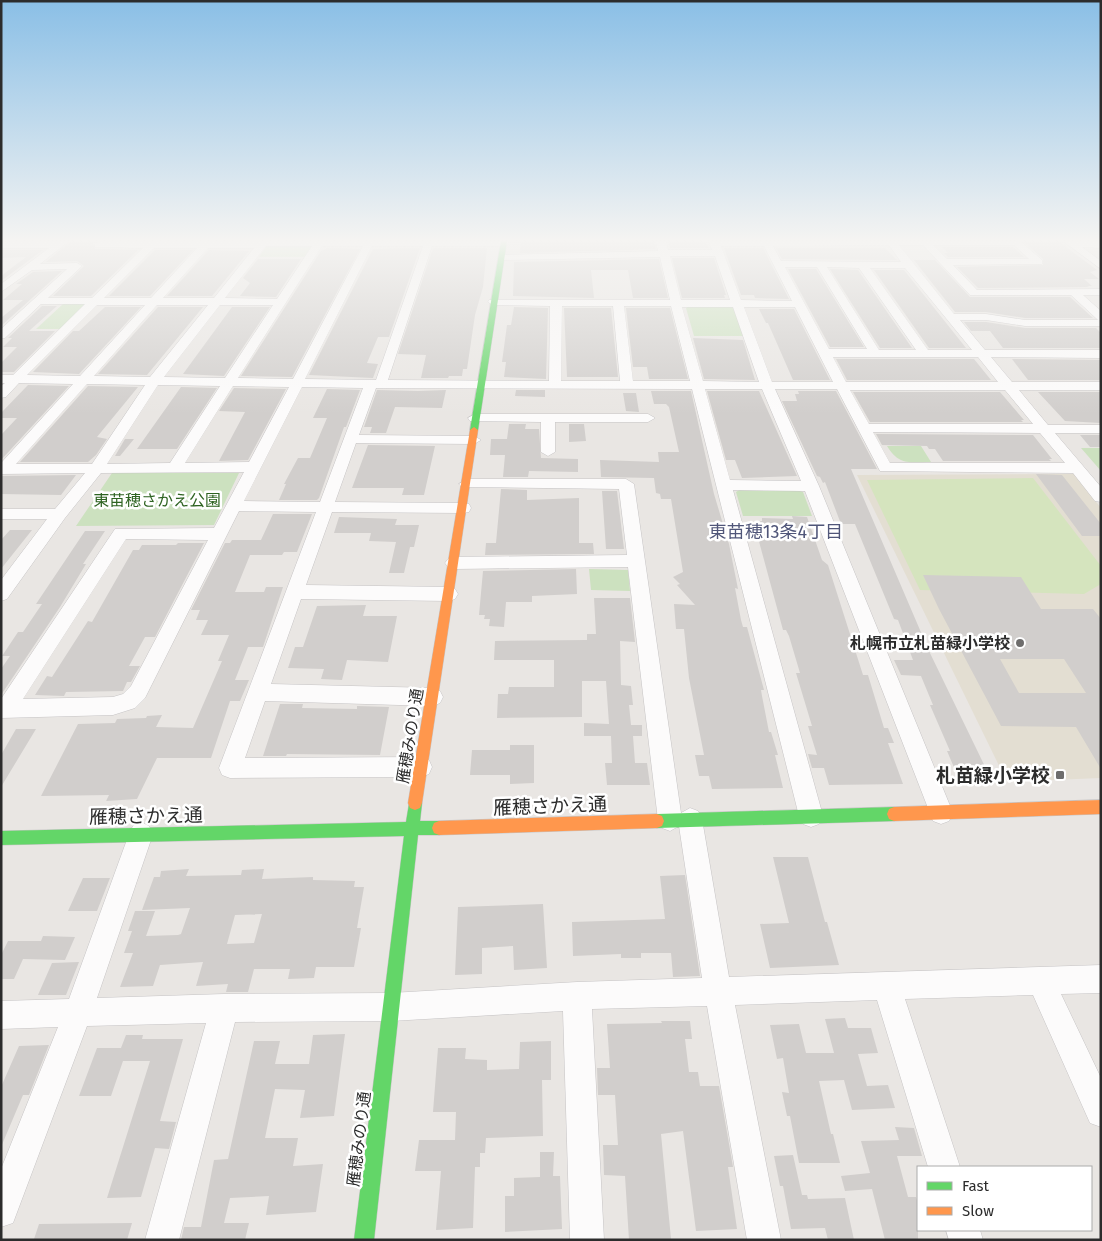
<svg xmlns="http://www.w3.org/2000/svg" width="1102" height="1241" font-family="'Fira Sans','Noto Sans JP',sans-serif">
<rect width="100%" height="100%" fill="#e9e6e3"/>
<!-- education -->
<path fill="#e3ded2" d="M1074 474 1101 508V778L1007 782 857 475Z"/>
<!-- green -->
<path fill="#cce1bf" d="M267 245H313L306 257H259Z
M63 304H87L62 329H36Z
M689 306H729L734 308 744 336H694L686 308Z
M887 446H921L931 462C910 462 899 466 887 446Z
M1081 448H1101V471Z
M112 473H239L214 525 76 526Z
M741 489 796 490 803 492 812 516H743L736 492Z
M589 569 628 570 630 591 591 590Z"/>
<!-- pitch -->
<path fill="#d5e4be" d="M1033 478 1101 566V584L1084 594 920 590 867 480Z"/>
<!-- building -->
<path fill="#d1cecc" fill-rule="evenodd" d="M71 241H96L93 243 95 249 138 250 91 296H53L84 266 77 261 46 262Z
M521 241H654L656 249 520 253Z
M668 241H704L709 248H670Z
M1023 241H1058L1097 270 1090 272 1099 279H1084L1092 286H1087L1089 287 978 288 957 267 1043 265V259Z
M942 247H1013L1024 257H948L944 253H948Z
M327 248 360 249 292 377 241 376 321 251Z
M420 248 389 337H378L367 363 378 364 373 378 309 375 373 249Z
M433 248H487L483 287 475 315 467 369H463L462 376H449L448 378H421L426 355 398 354Z
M724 248H763L789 299 755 298 754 295H741Z
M776 248H885L897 260 782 259Z
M1 250H43L1 281V276L26 257 1 258Z
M155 250H193L150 296H109Z
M209 250 249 251 212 296H167Z
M672 258H714L726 295H724L725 298H682Z
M258 259H301L276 297 240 296 250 283 243 278Z
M659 259 668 298H633L628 270H591L594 298 513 296 514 262Z
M914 260H935L970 297H1070L1093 318H1025L986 312H955Z
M788 269H816L864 347H830Z
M830 269 858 270 912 348H880Z
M874 270H904L966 348H929Z
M62 271 1 326V318L23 300H3L22 284H16L33 272Z
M42 306H57L29 331H55L14 372H1V363L17 347H3L12 338H8Z
M105 307H141L79 374 33 372 73 331H79Z
M158 307H203L147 375 98 374Z
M232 307H270L224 376 183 374Z
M514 307 548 308 546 379 504 377 506 362H502L507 325H511Z
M564 308H611L618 377H567Z
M626 308H670L688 379H649L647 367H633Z
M759 309H794L830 380H793L768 323H766Z
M964 322H986L1025 328H1096L1101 333V348H1003L990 331H971Z
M693 338 743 340 755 380 704 379Z
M836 359H974L991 380H847Z
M1012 359 1101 360V380H1028Z
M28 385 69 386 1 460V435L17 418H1V413Z
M88 386 138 387 97 437 107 439 96 455 88 462H20Z
M181 387 217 388 177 449H137Z
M234 388 286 389 248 460 219 461 245 412 219 411Z
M327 389 360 390 346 427H344L319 498 317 500H279L286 484H284L298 458H310L327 418H313Z
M377 390 418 391 446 390 442 408 395 407 386 433H370L372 427H364Z
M516 390H545V397L515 396Z
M651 391H691L714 494 729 544 738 589 735 588 741 620 743 627H747L764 690H761L762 696 769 732H771L778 755H775L783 788 712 789 709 776H699L695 755H704L689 678 684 629H676L674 604 695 605 677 585 680 584 673 577 683 572 671 499H661L660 494 656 493 654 478 601 477 600 460 659 462 658 452H679L669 407 666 404H654Z
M707 391H759L797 476 742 478 735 460H726Z
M798 391H836L877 469H851L929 651 991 779H959L947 751H950L930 705H933L921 676 901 675 894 660H913L898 620 894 619 855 524H841L825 482 823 483 820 477 817 476 782 401H797L795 394H799Z
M853 392H1000L1024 420H1021L1023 422H870Z
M1038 392H1101V423L1065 421Z
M623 393H636L639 412 626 411Z
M509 424H526L525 429H539L541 458 578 459V472L529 471 528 477H503L505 455H490L491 439H507Z
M569 424H584L586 441 569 442Z
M876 434 1033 435 1052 459H1049L1051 461H943L935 449H929L927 446 882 445Z
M1080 435H1101V447H1090Z
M125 439H134L120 456H115Z
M368 445 435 446 424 495H402L404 488H352Z
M1036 474 1062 475 1101 524V536H1082Z
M76 475 61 495 1 494V476Z
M501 489 527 490V500L579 498V543H593L594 554 485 555 486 543H496Z
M602 491H617L624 549H606Z
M273 514H312L297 552H284L282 555H250L235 592H264L266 587H283L263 647H248L235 680H249L240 701H230L211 758H157L137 799 106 801 109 795 41 796 78 724 115 723 117 719 146 718 147 716 162 715 156 727 193 728 222 661H218L229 635H201L208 620H196L200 610H191L225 543H230L232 540H261Z
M792 516 807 517 822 560 828 565 863 675H868L884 728H888L894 743H888L903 784 829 785 824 768H812L808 754 817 755 808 726H812L796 673H800L789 636 786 630H783L754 523 762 521V518L793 519Z
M339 517 397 519 395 525H419L414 547H410L404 573H389L396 542 369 541 371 533H334Z
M10 530H32L1 569V540Z
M85 531H105L83 564H86L60 607 1 695V669L10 656H2L18 632H23L42 604H36Z
M178 543H204L155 637H145L129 666H140L131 682H127L123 691 66 692 64 696 35 695 47 676 52 677 88 621 92 622 133 550H139L142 545H176Z
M576 569 577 594 532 596V602H506L504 627 489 626 490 619H484L485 615H479L483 571Z
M923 575 1021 577 1041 609H1093L1101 619V769L1076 727 1001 726 939 609ZM1000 659H1064L1086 693H1019Z
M594 598H630L635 642 620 641 621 685 631 686 633 705H629L631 725H642V736H633L635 763H647L650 785H607L605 763H612L611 736H584V723L609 724 606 681H582V717L497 718 498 694H508L509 687H554V660H494L495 641 587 640V634H596Z
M366 605 363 616H397L388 662 347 660 342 680 321 679 324 669 288 668 295 647H303L317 606Z
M280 704H303L302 708 357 709V706L389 707 380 755 287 754 286 756H263Z
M16 729H36L1 787V755Z
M510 745H534V783L510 784V775H470L472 750H510Z
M773 857H808L825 922H827L839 965 770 968 760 924 789 923Z
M189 869 186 876 241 875 242 870 264 869 262 879 313 877V880L355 881 354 887H364L357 928H361L354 967H316L314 978 288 979 290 969H254L248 992H226L228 984 196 986 203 962 160 965 153 986 120 987 133 953H124L132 931H128L135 911H155L146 936 178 935 181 934 190 908 142 910 154 877H160L161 871ZM262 914 254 943 227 944 235 915Z
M685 875 700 976 673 977 671 953H641V958H621V954L573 956 572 922 665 919 660 876Z
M83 878H110L97 911H68Z
M543 904 547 968 514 970 513 946 482 948V974L455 975 458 907Z
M43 936 75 937 65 960 23 959 14 979H1V955L8 941H41Z
M79 962 66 995H38L52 963Z
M845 1018 848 1028H871L878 1053 858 1054 867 1086 888 1085 895 1108 852 1110 844 1080 819 1081 831 1134H833L840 1163H799L790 1116H787L782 1092 789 1093 783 1058 777 1059 770 1025 799 1024 806 1053H834L825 1019Z
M661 1021H690L692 1039H685L689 1072H698L700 1086H719L733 1167H728L737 1229 696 1231 683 1131 661 1134 671 1239 629 1240 625 1176 604 1175 603 1145H618L615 1095H598L597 1068H610L607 1024 662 1023Z
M345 1034 334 1116 300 1118 305 1090 275 1089 265 1138H298L293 1166 323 1164 316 1212 266 1215 269 1196 230 1198 224 1223H249L245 1240H181L184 1227H201L214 1160 228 1159 254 1041H280L275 1064H309L313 1035Z
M126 1035H143L142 1039H183L160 1121 176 1122 169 1149 155 1148 141 1197 107 1198 150 1061H123L111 1096H79L97 1048H121Z
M551 1041V1080H542L543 1136 486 1138 485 1153H480V1167H475L473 1228 436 1230 441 1171H415L419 1140H455L456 1112H433L438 1048H466L465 1059 487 1060V1070L519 1069 520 1042Z
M49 1045 29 1095H23L1 1147V1087L19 1046Z
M895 1127 914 1128 922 1156H897L908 1197H916L918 1204V1240H885L872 1189 845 1191 841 1176 870 1173 861 1141 899 1140Z
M540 1152H554L553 1176H560L562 1229 505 1232V1196H514V1178L540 1177Z
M793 1155 802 1195H807L808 1199 845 1198 854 1240H828L825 1228 791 1229 783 1186H780L774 1156Z
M132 1223 127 1240 34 1239 39 1224Z"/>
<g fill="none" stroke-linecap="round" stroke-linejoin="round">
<defs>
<path id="street" d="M58 241H69L40 264 77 263 82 266 48 298H92L143 248 95 247V243L98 242 507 241 509 243 504 246H432L388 380 549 381 550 306 493 305 488 302 489 300H670L660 257 502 260 499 259V255L658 251 656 241H666L668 250H712L709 241H1020L1042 260V264L953 265 977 290 1101 289V295H1083L1101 311V326H1025L986 320H960L985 350H1101V358L991 357 1012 382H1101V390H1019L1048 425H1101V433H1055L1101 487V502L1095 501 1073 473 880 471 837 389H775L819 486 953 813 949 821 941 824 933 821 805 491 733 490 823 816 819 824 811 827 803 824 799 816 692 389 376 388 359 435 474 436 481 440 474 444 356 443 335 502 463 503 469 504 471 508 469 512 463 513 332 512 306 585 449 587 455 589 458 594 455 599 449 601 301 599 271 684 433 688 440 691 443 697 440 703 433 706 265 701 245 758 421 757 429 760 432 767 429 774 421 777 230 778 222 775 219 768 316 512 239 511 145 698 135 708 113 715 1 718V699L115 529 214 528 244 472 101 473 65 518 7 599 1 601V580L47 519H1V509H55L85 473 1 474V463L73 384 19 383 6 397 1 398V386L5 383H1V375H13L85 304H41L5 338H1V329L67 269 32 270 1 292V284L49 248H1V242ZM889 245 901 262 781 261 773 246ZM899 245H923L970 295H1071L1098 320H1025L986 314H954ZM933 245H1014L1029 259H947ZM266 246H312L277 299 225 298ZM322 246H363L293 379 238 378ZM372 246H423L376 380 305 379ZM721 246H764L792 301 741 300ZM154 248H197L151 298H104ZM208 248H254L214 298H163ZM670 256H715L730 300H681ZM785 267H817L867 349H829ZM827 267 859 268 916 350H879ZM870 268H905L972 350H928ZM97 305H145L80 376 27 375ZM157 305H208L150 377 94 376ZM220 305H273L225 378 164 377ZM562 306H613L620 381H561ZM624 306H671L690 381H633ZM682 307H733L759 382 703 381ZM744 307H795L833 382H772ZM833 357H978L998 382H846ZM87 384 145 385 92 464H16ZM158 385 220 386 170 463 107 464ZM233 386 289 387 249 462 185 463ZM302 387 363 388 320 502 244 501ZM705 389H762L801 481 730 480ZM850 390H1005L1033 424H869ZM873 432 1040 433 1065 463H890ZM126 539 208 540 131 686 123 694 113 697 23 699Z
M1063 241 1101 242V248L1082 247 1101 261V269Z
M475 414H648L655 418 648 422H555V452L548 456 541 452V422L470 421 468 418Z
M467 479H626L634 484 681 813 690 808 698 811 702 819 729 977 1101 965V993L1061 994 1101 1078V1127L1090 1123 1033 995 905 999 960 1167H928L877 1000 735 1005 781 1240H747L707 1006 592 1009 604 1240H570L563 1011 391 1021 235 1022 179 1240H145L206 1023 87 1026 13 1223 1 1227V1169L58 1027 1 1029V1001L69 999 129 834 133 826 141 822 149 826 153 834 97 998 224 994 391 993 577 982 702 978 679 826 670 831 662 828 658 820 628 567 454 569 448 567 445 563 448 559 454 557 627 555 619 489 462 487 459 484Z
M946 1230H980L983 1240H949Z"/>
<path id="fast" d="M501 241H507L478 430 474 433 470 430Z
M415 796 420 798 422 803 420 821H439L444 823 446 828 444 833 439 835H418L374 1240H354L404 836 1 845V831L406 822 410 798Z
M894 807 899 809 901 814 899 819 894 821 657 828 652 826 650 821 652 816 657 814Z"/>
<path id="slow" d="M474 427 478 430 422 803 420 808 415 810 410 808 408 803 470 430Z
M1101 800V814L894 821 889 819 887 814 889 809 894 807Z
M657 814 662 816 664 821 662 826 657 828 439 835 434 833 432 828 434 823 439 821Z"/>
</defs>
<!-- street casing -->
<use href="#street" stroke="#c6c4c5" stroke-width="1"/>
<!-- fast casing -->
<use href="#fast" stroke="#c6c4c5" stroke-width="1"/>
<!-- slow casing -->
<use href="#slow" stroke="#c6c4c5" stroke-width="1"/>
<!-- street -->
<use href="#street" fill="#fcfbfb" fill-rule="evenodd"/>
<!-- fast -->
<use href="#fast" fill="#63d668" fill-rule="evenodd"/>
<!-- slow -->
<use href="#slow" fill="#ff974d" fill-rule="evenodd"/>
</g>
<!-- sky -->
<linearGradient id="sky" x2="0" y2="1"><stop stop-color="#8abfe6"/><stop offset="0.58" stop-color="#f5f4f2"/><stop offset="1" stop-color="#f5f4f2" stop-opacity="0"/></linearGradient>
<rect width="1102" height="414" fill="url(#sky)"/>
<!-- markers -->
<g fill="#6e6d6c" stroke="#fff" stroke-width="2">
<circle cx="1020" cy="643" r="5"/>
<rect x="1055" y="770" width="10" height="10" rx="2.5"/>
</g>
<g text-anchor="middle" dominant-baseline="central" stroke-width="5" stroke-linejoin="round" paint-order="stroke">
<!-- park labels -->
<g font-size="16" fill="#2e6322" stroke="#fff">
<text x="157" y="500">東苗穂さかえ公園</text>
</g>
<!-- poi labels -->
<g font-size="16" font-weight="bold" fill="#2c2c2c" stroke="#fff" text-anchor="end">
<text x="1010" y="643">札幌市立札苗緑小学校</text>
</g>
<!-- street labels -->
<g font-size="16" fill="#2c2c2c" stroke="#fff">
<text transform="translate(410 736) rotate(-81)">雁穂みのり通</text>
<text transform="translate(359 1139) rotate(-83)">雁穂みのり通</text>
</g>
<!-- neighbourhood labels -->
<g font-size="18" fill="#505679" stroke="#fff">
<text x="776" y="532">東苗穂13条4丁目</text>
</g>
<!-- near-poi labels -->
<g font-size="19" font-weight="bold" fill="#2c2c2c" stroke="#fff" text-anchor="end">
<text x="1050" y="775">札苗緑小学校</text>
</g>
<!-- near-street labels -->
<g font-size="19" fill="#2c2c2c" stroke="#fff">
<text transform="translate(550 806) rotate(-2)">雁穂さかえ通</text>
<text transform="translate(146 816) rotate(-1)">雁穂さかえ通</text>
</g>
</g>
<!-- border -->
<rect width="1102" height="1241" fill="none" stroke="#2c2c2c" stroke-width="5"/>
<!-- legend -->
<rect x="917" y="1166" width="175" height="65" fill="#ffffff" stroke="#ababab"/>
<rect x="927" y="1182" width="25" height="8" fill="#63d668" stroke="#ababab"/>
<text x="962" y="1191" font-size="15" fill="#2c2c2c">Fast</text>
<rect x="927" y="1207" width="25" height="8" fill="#ff974d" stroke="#ababab"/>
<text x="962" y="1216" font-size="15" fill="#2c2c2c">Slow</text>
</svg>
